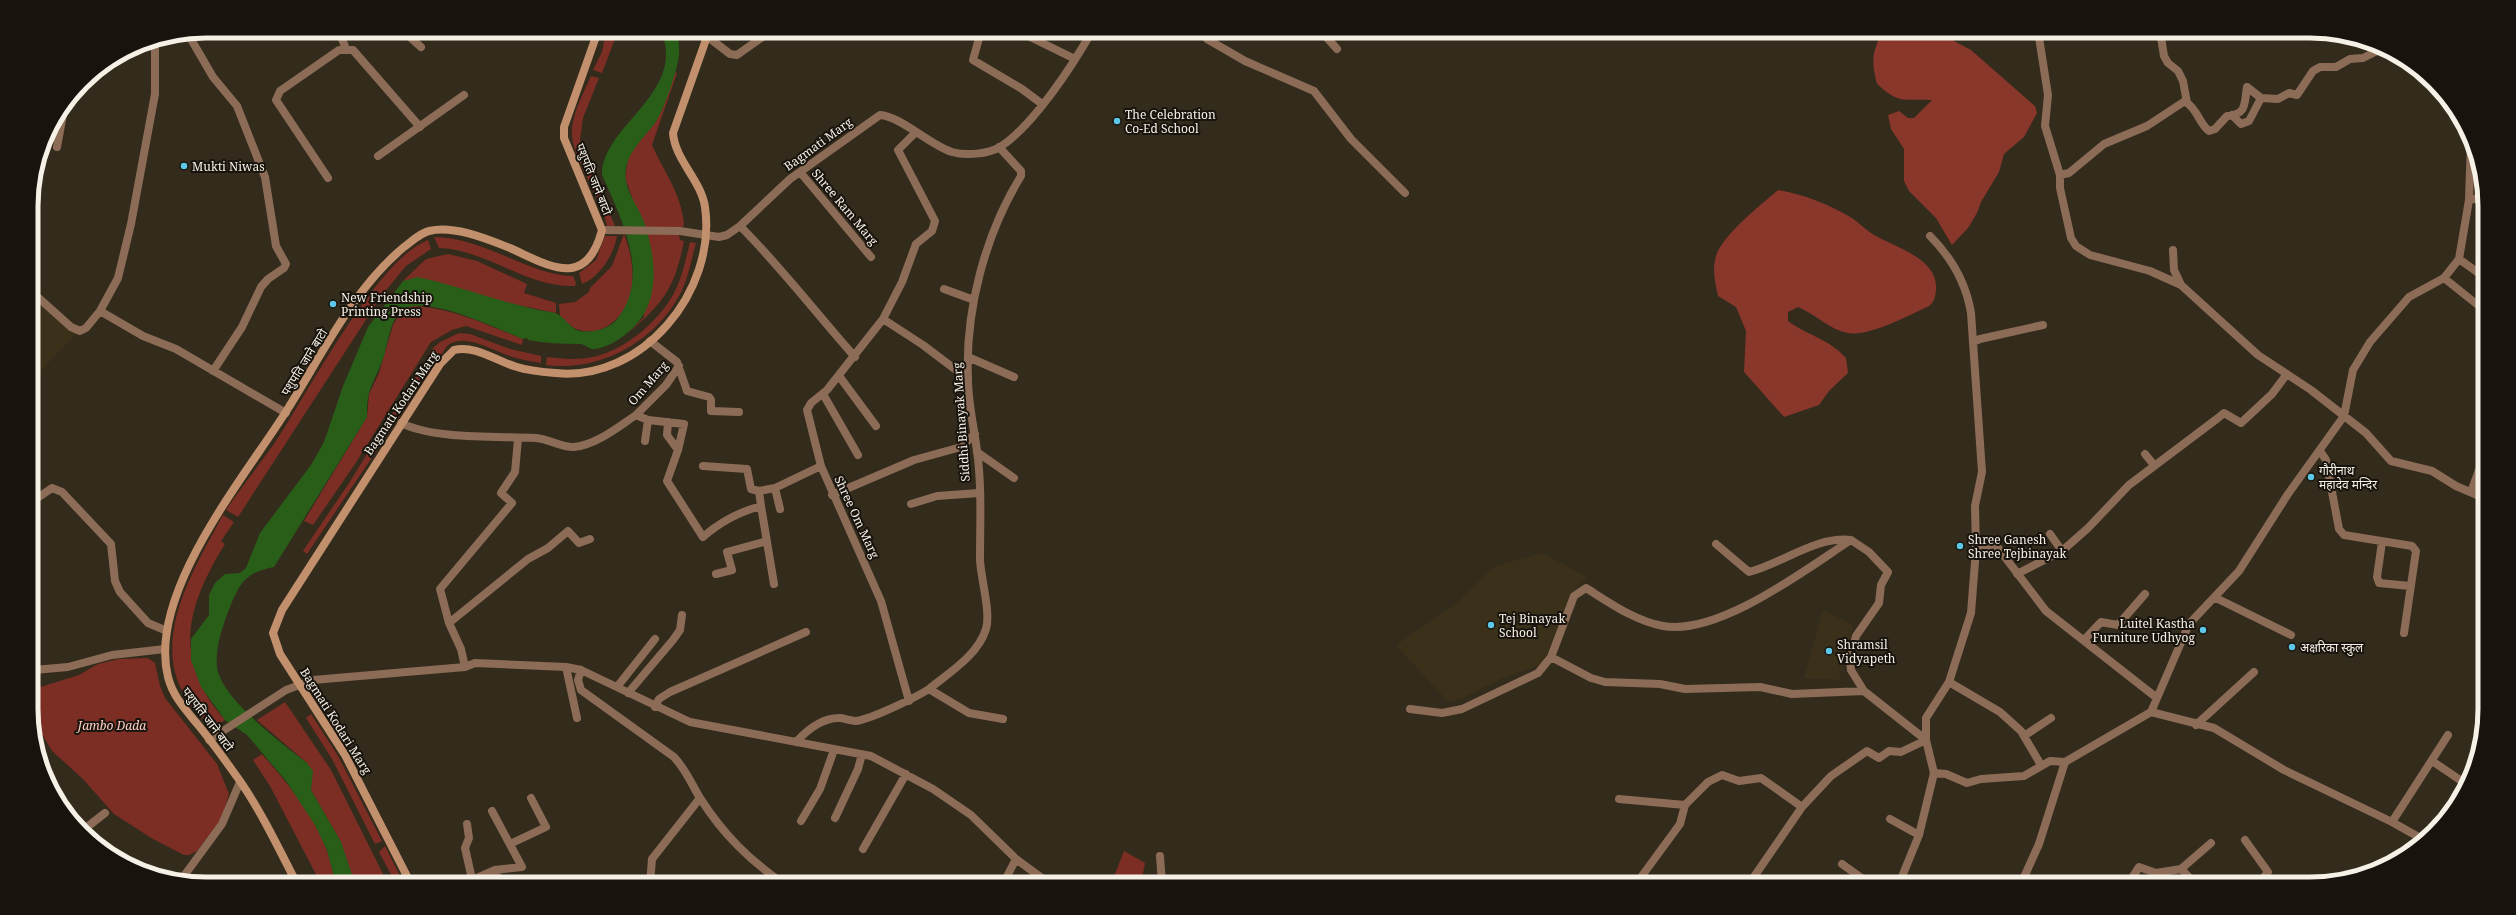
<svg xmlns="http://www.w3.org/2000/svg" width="2516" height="915" font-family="'Noto Serif','Noto Sans Devanagari',serif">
<rect width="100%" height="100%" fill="#332b1c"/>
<!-- built -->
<path fill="#3b311b" d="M32 294 76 334 32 380Z
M1543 553 1587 577 1570 594 1545 660 1538 666 1504 677 1461 699 1448 702 1396 645 1453 606 1495 566Z
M1823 610 1853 625 1839 680 1804 678Z"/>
<!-- green -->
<path fill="#7d2e24" d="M606 31H618L602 73 593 70 602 52Z
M675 72 677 73 652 145C664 172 681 193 684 224L683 227 678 229 680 240 684 241C674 290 664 302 627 334L644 317 634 203 625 178 628 159 634 147 656 122Z
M591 76 599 78 583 118 580 140 615 226H607C602 196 569 156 572 128 574 110 584 92 591 76Z
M624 234C636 264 639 306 609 325 601 331 588 333 579 330 573 329 565 320 560 316L559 304 575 302 589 292 590 288 612 266Z
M605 236H617C614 254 600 277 582 284L579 273 596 260Z
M434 237C487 238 527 275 573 276L576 283 575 286C527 288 488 250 439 248Z
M428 240 431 249 406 266 382 295 238 517 226 510C242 486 260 464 276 441 308 393 377 259 428 240Z
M690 242 696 243C691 261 688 280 679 296 653 343 599 372 546 365L547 357C562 359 578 360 593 357 626 350 662 319 676 289 683 274 686 258 690 242Z
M448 254 477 261 527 284 524 293 556 303V313L403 281 426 259Z
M411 306C451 307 487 325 523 339L522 345 466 326 452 330 431 342 355 464 313 525 304 521 367 417 369 394 379 373 393 325 401 311Z
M459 333 470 334 510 349 541 356V363C531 361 522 360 513 357 494 352 465 331 447 346L307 554 303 551 349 483 433 348 440 342Z
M223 515 234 522 221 541 225 544C186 607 172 660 225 720L218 724C201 721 193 711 185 696 150 638 195 567 223 515Z
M148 658 155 663 160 686 165 698 217 764 229 794 222 818 197 851 189 855H184L153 839 114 814 83 779 52 751 38 727 34 689 79 675 98 664 119 659Z
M285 702 331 770 388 884H355L341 842 311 790 312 776 307 763 257 720Z
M311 714 338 756 382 841 375 844 332 759 306 718Z
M262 754C287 783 314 814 327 851 331 862 332 873 336 884H321L270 786 253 760Z
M385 846 404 884H396L379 852Z
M1124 851 1145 863 1141 884H1111Z"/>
<!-- forest -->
<path fill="#89362b" d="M1882 31H1943L1954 41 1971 50 2035 106 2037 113 2024 137 2004 154 1999 172 1981 202 1977 213 1968 228 1952 245 1936 218 1909 191 1904 181V149L1891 129 1888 115 1899 111 1908 118H1914L1932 100C1903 98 1902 106 1877 84 1871 59 1872 55 1882 31Z
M1778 190C1806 195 1828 204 1852 218 1859 223 1866 230 1874 235 1895 247 1939 259 1936 290 1935 297 1935 301 1929 306 1910 315 1869 337 1848 333 1830 330 1815 314 1798 307L1788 312V321C1808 336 1828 338 1846 358L1848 373 1829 391 1819 405 1784 417 1744 372 1746 331 1736 307 1718 296C1715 282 1712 269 1716 256 1723 234 1761 205 1778 190Z"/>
<!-- water -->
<path fill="#295e18" d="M662 31H677C678 39 680 47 679 55 678 69 663 113 655 123 643 139 630 149 626 168 622 190 639 205 645 225 656 260 661 301 632 329 622 338 609 347 595 349 589 350 584 343 579 344 562 344 545 343 528 340L527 338 523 339C498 329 423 292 401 311 390 321 388 343 384 356 380 369 373 380 369 393 367 400 367 410 367 417L274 567C247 572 240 582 230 607 223 625 215 647 217 667 221 699 282 743 307 763L313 771 311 790 341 842 355 884H336L327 850 315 825 286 781 247 735 225 720 201 687 191 660V639L209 615V595L215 583 225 574 240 573 246 568 260 533 311 465 324 442 343 386 368 327 403 281 417 277 431 280C466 289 499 301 534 309 541 311 548 311 555 313 564 316 571 329 579 331 593 333 610 329 618 318 651 275 621 218 602 175 601 132 668 101 666 52 666 45 663 38 662 31Z"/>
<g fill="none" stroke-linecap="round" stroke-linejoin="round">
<!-- minor -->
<path stroke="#8c6c56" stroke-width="8" d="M339 31 346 49
M403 31 421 47
M981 31 973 60 1022 89 1042 104
M1018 31 1075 59
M1203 31 1207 39 1245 61 1314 91 1351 139 1405 193
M1321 31 1337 49
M2038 31 2048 95 2045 126 2060 175V188L2071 238 2076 246 2090 255 2150 271 2181 285 2258 355 2311 390 2366 433 2391 461 2432 471 2456 486 2484 498
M2160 31 2164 56 2168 63 2178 71 2183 81 2187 103
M188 34 213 77 237 106 265 177 276 246 286 264 284 268 268 279 261 287 242 327 213 371
M2298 34 2299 31
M708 37 730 54 737 55 771 31
M2261 98 2278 99 2289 93 2297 95 2313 71 2320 67H2336L2350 59 2363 58 2383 48
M2232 115 2241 124 2249 121 2261 98
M57 147 64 109
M378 156 464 95
M800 172 871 257
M2060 175 2069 173 2104 144 2147 126 2185 101C2199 111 2198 122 2209 131L2215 129 2227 116C2247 114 2244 105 2247 87L2261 98
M328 178 276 100 280 91 339 50H353L420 127
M2469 200 2484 197
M740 226C781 267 816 313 855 357
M602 230 680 231 719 237 727 235 740 226 790 179 880 115C900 116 930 145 952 152 966 156 988 154 1000 147 1033 126 1073 65 1092 31
M2173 250 2174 270 2181 285
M2459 259 2484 277
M2444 278 2484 310
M944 289 974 300
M32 292 71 327 80 331 86 328 100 311 118 278 131 224 155 94V41
M100 311 143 336 176 349 286 413
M883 319 923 345 968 379
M650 341 677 362 687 391 709 397 711 400V411L739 412
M1973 342 1980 339 2043 325
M968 357 1014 377
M679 366 666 385 636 415 648 420 684 424 678 450 667 481 703 537C720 522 739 512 761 506L774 584
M839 376 876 426
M823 394 858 455
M668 422 667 435 678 450
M401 423C436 440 497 436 536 438 549 439 563 448 574 447 596 445 618 427 636 415
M645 441 648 420
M2320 451 2326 460 2339 529 2344 535 2412 546 2416 551 2404 633
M977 452 1014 478
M2145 454 2154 465
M703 466 747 469 751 489 759 491
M775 488 821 466
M2471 492 2484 456
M832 495 914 460 961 447 975 434
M33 501 52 488 62 492 111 544 115 581 120 592 148 623 167 631
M911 504 937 496 979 493
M761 506 759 491 775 488 780 509
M2050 534 2062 551
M2382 542 2377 577 2379 583 2410 586
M1716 544 1749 572C1783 563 1816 536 1851 540
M1976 549 1995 544 2046 611 2157 698
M716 574 732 570 727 552 767 541
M2017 574 2062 551 2088 528 2129 485 2218 418 2224 413 2241 423 2272 394 2287 374
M2216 598 2291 635
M449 623 440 589 512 503 501 493 515 472 518 439
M2084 640 2101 622 2118 625 2145 594
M1551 657 1574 596 1586 588C1610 603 1635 621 1663 626 1719 636 1806 569 1851 540L1869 552 1888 572 1881 585 1879 603 1856 636 1850 660 1851 670 1864 691 1926 740 1901 752 1889 751 1879 758 1867 751 1831 776 1802 807 1749 884
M465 667 461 649 449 623 528 559 548 548 568 531 579 543 590 539
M566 667 577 718
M34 670 68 667 112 655 165 649
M581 670 690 722 871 756 933 789 971 815 1016 859 1050 884
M1949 682 2000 712 2021 731 2041 765
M617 687 655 639
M929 689C950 672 978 655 986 629 991 613 981 579 980 560 980 524 982 486 977 451 974 427 968 403 968 379 965 311 985 234 1021 176V171L999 147
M628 693 673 640 680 630 682 615
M909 701 881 601 821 466 807 410 811 403 827 390 883 319 902 282 916 244 932 231 935 221 898 150 915 133
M655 707 659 699 670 692 806 632
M1410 709 1442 713 1462 709 1538 673 1551 657 1591 678 1605 682 1660 684 1685 689 1760 687 1792 694 1864 691
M2151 712 2214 728 2284 770 2392 822 2424 840
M2196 725 2254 672
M2024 736 2051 718
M209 740 286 690 313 680 465 667 475 663 566 667 581 670 578 680 581 690 674 757C686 770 691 783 700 798 723 834 749 860 784 884
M796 742C807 730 823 717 841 718 845 719 851 721 856 721 871 719 915 698 929 689L969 713 1003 719
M36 749 39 747
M2432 761 2466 784
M1934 773 1946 774 1967 783 1981 779 2024 776 2050 761 2065 762
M1619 799 1685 805
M492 811 522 867 495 870
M835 818 858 769 862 754
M1890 819 1919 835
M801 821 820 789 834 750
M2392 822 2448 735
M467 824 469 838 465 848 472 879
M82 831 105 813
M2245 840 2268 872 2262 880
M510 844 546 827 531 798
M863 849 906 774
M1160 856 1162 884
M1842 864 1870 884
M181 880 222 824 240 782
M463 884 495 870 501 884
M650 884 652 859 700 798
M1003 884 1016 859
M1636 884 1680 824 1685 805 1708 782 1722 775 1739 781 1761 778 1802 807
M1899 884 1919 835 1934 773 1926 740V718L1949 682 1971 613 1976 549 1975 506 1982 472 1971 313C1966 283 1952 258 1930 236
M2021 884 2039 844 2065 762 2151 712 2189 624 2239 571 2288 494 2344 416 2353 370 2370 342 2409 297 2444 278 2459 259 2469 200 2471 142
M2128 884 2139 867 2156 873 2181 869
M2196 884 2181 869 2211 843"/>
<!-- secondary -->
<path stroke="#c2906c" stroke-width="8" d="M297 884C279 849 262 813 240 781 227 763 213 743 199 726 186 710 173 697 168 677 147 593 245 477 287 410 322 355 353 289 404 247 411 242 420 233 429 231 454 225 487 239 510 248 548 265 586 291 602 230L564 138V127L598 31
M411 884 345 755 280 654 273 633 282 610 440 364 454 350C477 345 495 361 517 367 529 371 543 372 556 373 642 382 717 291 705 207 701 180 675 160 673 133L709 31"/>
</g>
<!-- markers -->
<g fill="#5dc7e8" stroke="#18140d" stroke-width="1.5">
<circle cx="1117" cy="121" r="4"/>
<circle cx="184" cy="166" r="4"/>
<circle cx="333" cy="304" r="4"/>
<circle cx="2311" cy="477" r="4"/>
<circle cx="1960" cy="546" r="4"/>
<circle cx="1491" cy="625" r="4"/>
<circle cx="2203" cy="630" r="4"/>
<circle cx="2292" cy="647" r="4"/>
<circle cx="1829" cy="651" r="4"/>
</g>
<g text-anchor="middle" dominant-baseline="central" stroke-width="4" stroke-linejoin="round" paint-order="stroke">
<!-- poi labels -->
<g font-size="12" fill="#f6f1e7" stroke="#18140d" text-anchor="start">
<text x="1125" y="114">The Celebration<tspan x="1125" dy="14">Co-Ed School</tspan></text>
<text x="192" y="166">Mukti Niwas</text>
<text x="341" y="297">New Friendship<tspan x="341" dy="14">Printing Press</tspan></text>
<text x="2319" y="470">गौरीनाथ<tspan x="2319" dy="14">महादेव मन्दिर</tspan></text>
<text x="1968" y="539">Shree Ganesh<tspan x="1968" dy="14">Shree Tejbinayak</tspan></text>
<text x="1499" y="618">Tej Binayak<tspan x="1499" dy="14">School</tspan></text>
<text x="2195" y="623" text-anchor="end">Luitel Kastha<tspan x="2195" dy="14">Furniture Udhyog</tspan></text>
<text x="1837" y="644">Shramsil<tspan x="1837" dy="14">Vidyapeth</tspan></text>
<text x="2300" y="647">अक्षरिका स्कुल</text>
</g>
<!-- street labels -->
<g font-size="12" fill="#f6f1e7" stroke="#18140d">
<text transform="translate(818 144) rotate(-36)">Bagmati Marg</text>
<text transform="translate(594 179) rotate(68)">पशुपति जाने बाटो</text>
<text transform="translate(845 207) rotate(50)">Shree Ram Marg</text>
<text transform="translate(304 362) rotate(-58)">पशुपति जाने बाटो</text>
<text transform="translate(648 383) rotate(-49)">Om Marg</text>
<text transform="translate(401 403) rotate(-56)">Bagmati Kodari Marg</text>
<text transform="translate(961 422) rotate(-94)">Siddhi Binayak Marg</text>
<text transform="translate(857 517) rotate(65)">Shree Om Marg</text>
<text transform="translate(208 719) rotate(53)">पशुपति जाने बाटो</text>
<text transform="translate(336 721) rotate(58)">Bagmati Kodari Marg</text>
</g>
<!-- park labels -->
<g font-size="12" font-style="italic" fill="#feccc3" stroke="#18140d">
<text x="112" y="725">Jambo Dada</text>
</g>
</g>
<!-- crop -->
<path d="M0 0H2516V915H0ZM206 38H2310A168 168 0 0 1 2478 206V709A168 168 0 0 1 2310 877H206A168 168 0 0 1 38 709V206A168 168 0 0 1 206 38Z" fill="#18140d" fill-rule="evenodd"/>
<path fill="none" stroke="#f6f1e7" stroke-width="5" d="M206 38H2310A168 168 0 0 1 2478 206V709A168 168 0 0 1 2310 877H206A168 168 0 0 1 38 709V206A168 168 0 0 1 206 38Z"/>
</svg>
